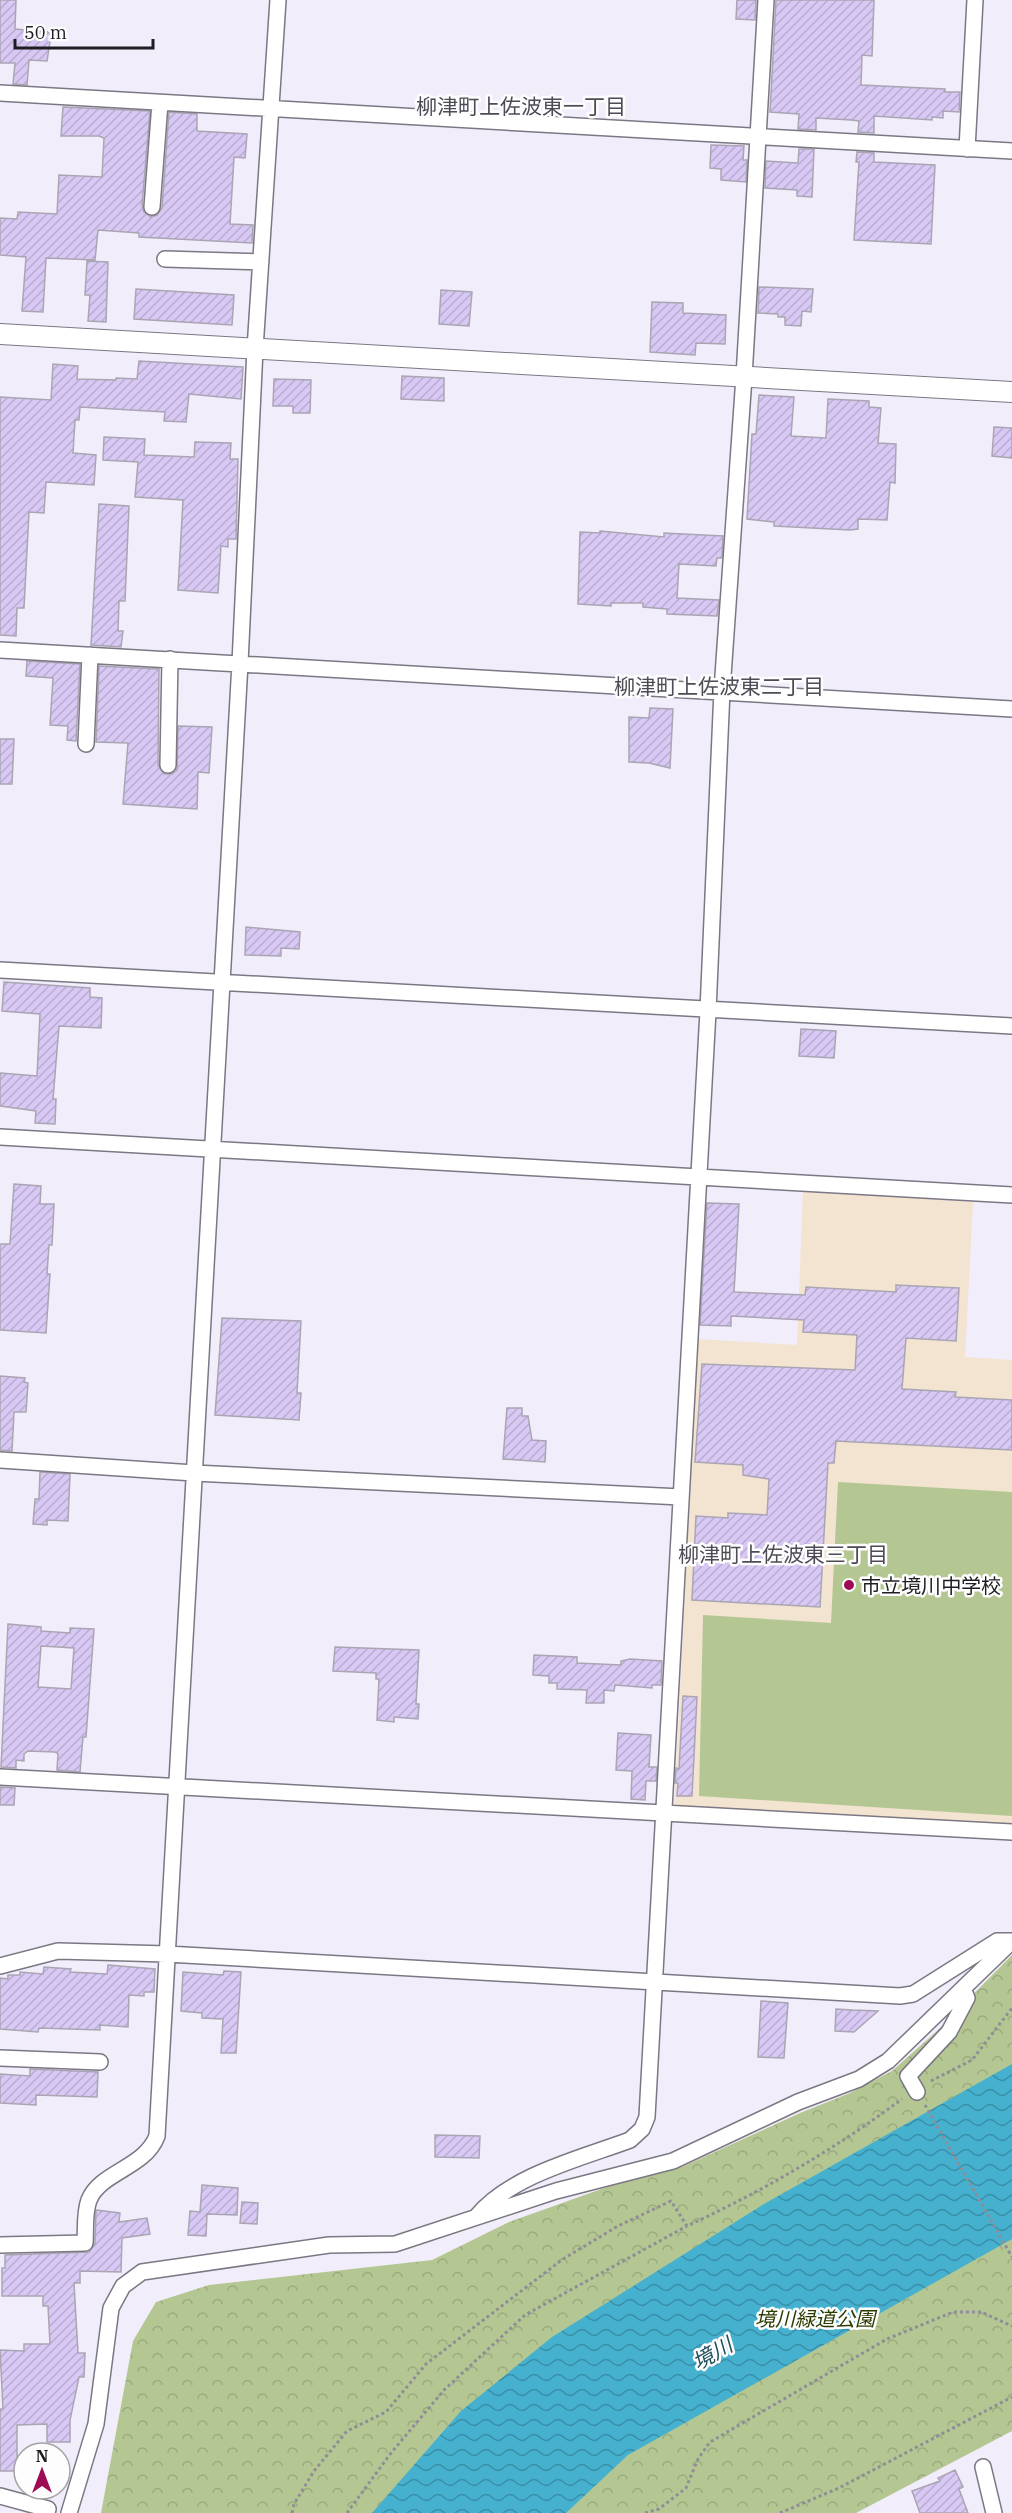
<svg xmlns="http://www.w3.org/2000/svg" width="1012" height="2513" font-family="'IBM Plex Serif','Noto Sans JP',serif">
<defs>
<pattern id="park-crowns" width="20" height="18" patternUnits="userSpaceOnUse" patternTransform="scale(1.5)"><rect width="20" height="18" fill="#b4c792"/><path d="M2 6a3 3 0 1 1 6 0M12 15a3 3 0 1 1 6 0" fill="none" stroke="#9aaa7e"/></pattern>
<pattern id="water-waves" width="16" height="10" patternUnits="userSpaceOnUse" patternTransform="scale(1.5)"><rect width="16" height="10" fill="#45b1cf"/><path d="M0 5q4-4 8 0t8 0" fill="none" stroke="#398fa8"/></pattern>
<pattern id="building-hatch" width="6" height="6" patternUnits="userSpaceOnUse" patternTransform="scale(1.5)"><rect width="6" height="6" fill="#d8c8f4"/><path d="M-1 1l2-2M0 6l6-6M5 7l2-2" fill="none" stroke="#b9abd1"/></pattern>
</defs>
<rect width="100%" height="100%" fill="#f2edfb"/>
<!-- education -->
<path fill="#f3e3d1" d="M803 1190 973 1202 965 1357 1012 1360V1829L674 1810 698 1339 797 1345Z"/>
<!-- grass -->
<path fill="#b4c792" d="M838 1482 1012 1492V1816L699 1796 703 1615 831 1623Z"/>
<!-- park -->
<path fill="url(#park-crowns)" d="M1012 1955V2431L856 2513H101L133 2341 156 2302 209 2285 432 2260 509 2222 621 2182 682 2167 800 2113 850 2093 892 2071 937 2031Z"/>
<!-- water -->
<path fill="url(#water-waves)" d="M1012 2064V2239L628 2455 566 2513H372L461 2411 552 2337 764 2204Z"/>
<!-- building -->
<path fill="url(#building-hatch)" stroke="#aaa5b2" stroke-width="1.5" fill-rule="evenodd" d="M0 0H16L15 29 49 32 51 35 47 61 29 60 27 85 13 84 15 63H0Z
M737 0H756L755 20 736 19Z
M776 0H874L872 56 862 55 861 85 945 89V92H960L959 112 943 111V118L932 117V120L874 116V133L858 132 859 121 851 120 816 118V130L798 129 799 114 770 112Z
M63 107 150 111 142 206 144 212 151 217 157 215 162 208 169 112 197 114V131L247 134 245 158 234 157 230 224 253 225 252 243 139 237V233L98 230 95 260 46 258 43 312 22 311 26 257 0 255V218L17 219 18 212 57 214 59 175 102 177 104 138 99 136H61Z
M711 145 744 146 743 160H747L746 182 721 180V169L710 168Z
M799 149H814L812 197 797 196V190L765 188 766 161 798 163Z
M857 152 874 153V162L935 165 931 244 854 240 859 162H856Z
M87 261 108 262 106 322 88 321 90 295H85Z
M759 287 813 289 811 312 802 311 801 326 785 325V317H778V314L758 313Z
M136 289 234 295 232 325 134 319Z
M441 290 472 292 469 326 439 324Z
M652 302 683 303V313L726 315 725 344 696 343 695 355 650 352Z
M139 361 243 367 241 399 189 394 186 422 164 421 165 412 80 407 79 420H75L73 453 96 455 94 485 46 482 44 513 29 512 24 608H17L16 636 0 635V397L51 400 53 364 78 366 77 379 116 380V378L137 379Z
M402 376 444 378V401L401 399Z
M274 379 311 380 310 413H293V406H273Z
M759 395 794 397 791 436 826 438 828 399 869 401V407L881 408 878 443 896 444 895 483 890 482 887 520 858 519V529L850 530 774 526V522L747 519 752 434H756Z
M994 427 1012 428V458L992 456Z
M104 437 145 439 144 455 194 457 195 442 231 443 230 459H238L236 539H228V547L221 546 218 593 178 590 183 500 135 497 138 462 103 460Z
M99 504 129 506 125 601H119L118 631H123L121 647 91 645Z
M600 531 664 537V533L723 536 722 558H717L716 566 679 564 677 598 719 600 717 616 667 614V609L643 607V603H611V606L578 604 580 532 600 533Z
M27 661 80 664 76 741 67 740 68 726 50 725 53 678 26 676Z
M99 666 159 669 158 765 164 774H172L177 770 178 726 212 727 209 773 198 772 197 809 123 804 128 743 96 742Z
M650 708 673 709 670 768 649 763 629 762V717L649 718Z
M0 739H14L12 784H0Z
M246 927 300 932 299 949 281 948V956L245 955Z
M4 982 90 988V997L102 998 101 1028 59 1026 53 1099H56L55 1124 35 1123 36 1111 0 1106V1073L37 1076 40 1014 2 1011Z
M801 1029 836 1031 834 1058 799 1056Z
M14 1184 41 1186 40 1204H54L52 1245H49L47 1274H50L46 1333 0 1330V1244H10Z
M707 1203 739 1204 734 1292 805 1295 806 1287 896 1292V1285L959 1288 956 1341 906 1338 902 1389 956 1392 955 1397 1012 1400V1450L836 1441 834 1463H828L820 1607 692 1600 696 1516 728 1518V1513L767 1515 769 1479 743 1475V1465L695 1462 702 1364 855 1370 857 1335 803 1332 804 1320 731 1316V1326L700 1325Z
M222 1318 301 1321 297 1393H301L299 1420 215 1415Z
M0 1376 25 1378 24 1382 28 1383 26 1412H14L12 1451 0 1450Z
M507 1408H522V1416H528L532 1440 546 1441 545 1462 503 1459Z
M40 1472 70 1474 68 1521 47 1520V1525L33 1524 35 1499H39Z
M8 1624 41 1627V1631L70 1633V1628L94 1629 86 1737H83L80 1772 57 1770 58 1754 55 1752 28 1751 24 1754V1761L16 1760V1768L1 1767ZM41 1646 74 1648 71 1689 38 1687Z
M335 1647 419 1650 416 1704H419L418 1719 394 1717V1722L377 1720 379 1679H376V1673L333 1671Z
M534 1655 577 1657V1663L621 1665V1661L630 1659 662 1661 661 1685H652V1688L615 1685 614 1691 604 1690V1703H586L587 1690 557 1689V1683H549V1676L533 1675Z
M683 1696 697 1697 692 1796H677L678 1783H675L676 1768 679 1769Z
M618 1733 651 1735 649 1767H657L656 1781H646L645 1800 631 1799 632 1771 616 1770Z
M0 1787 15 1788 14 1805H0Z
M108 1965 155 1969 154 1992H144V1996L129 1995 128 2027 100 2025V2030L39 2028 38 2032 0 2029V1978L8 1979V1975H20V1972L43 1974 44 1967 71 1969 70 1972 107 1974Z
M224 1971 241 1972 236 2053H221L223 2019 202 2018V2013L181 2011 183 1972 223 1975Z
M761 2001 788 2003 784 2058 758 2057Z
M836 2009 852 2010 878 2011 854 2032 835 2031Z
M30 2069 98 2072 97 2097 36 2095V2105L0 2103V2074L30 2076Z
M435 2135 480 2136 479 2158 435 2157Z
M202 2185 238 2188 237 2215 207 2214 206 2236 188 2235 190 2211 200 2212Z
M242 2202 258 2203 257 2224 240 2223Z
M96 2210 120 2213 119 2222 147 2218 150 2234 122 2238 121 2272 80 2271V2283H74L78 2353H85L84 2377H79L70 2420V2442H47V2424L17 2425V2471H0V2409H3L0 2350 24 2351V2344H50L48 2306H43V2296H2V2268H5V2255L89 2252 95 2243Z
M955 2470 963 2487 959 2489 968 2513H920L912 2491 940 2481 938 2478Z"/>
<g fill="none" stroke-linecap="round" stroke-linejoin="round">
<defs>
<path id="minor" d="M0 93 1012 151
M967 149 975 0
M152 207 160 103
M165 259 261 262
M0 650 1012 709
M86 744 90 655
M168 765 170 659
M0 970 1012 1026
M0 1137 1012 1195
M0 1460 194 1473 681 1497
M0 1777 1012 1832
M0 1966 58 1951 167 1954 900 1996 913 1994 997 1941H1010
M0 2058 100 2062
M917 2092 908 2076 949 2032 967 1998 963 1989
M477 2216C511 2175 582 2158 630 2140L642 2129 647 2117 708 1011 722 690 744 377 766 0
M0 2245 85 2243C86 2230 84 2213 89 2200 100 2172 145 2168 157 2136L240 663 255 349 278 0
M983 2467 994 2513
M0 2496 48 2509 47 2513
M69 2513 96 2424 111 2308 123 2286 142 2272 329 2245 395 2244 556 2191 673 2161 798 2102 859 2079 888 2061 1012 1941"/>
<path id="tertiary" d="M0 334 1012 392"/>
</defs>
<!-- minor casing -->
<use href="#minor" stroke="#7b7783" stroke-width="18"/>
<!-- tertiary casing -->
<use href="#tertiary" stroke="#7b7783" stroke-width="22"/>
<!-- path -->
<path stroke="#908d97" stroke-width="3" stroke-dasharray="3 3" stroke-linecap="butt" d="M931 2081 972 2060 1012 2008
M925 2105 1012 2257
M292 2513 294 2504 314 2471 347 2431 386 2412 426 2364 563 2259 618 2226 671 2201 687 2226C763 2191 835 2149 902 2099
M347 2513 391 2453 444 2390 525 2315 687 2226
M645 2513 659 2509 686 2488 698 2459 710 2442 887 2339 953 2312H981L1012 2326
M780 2513 839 2488 1012 2397"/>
<!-- minor -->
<use href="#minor" stroke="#fff" stroke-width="15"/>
<!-- tertiary -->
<use href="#tertiary" stroke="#fff" stroke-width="20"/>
</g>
<!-- markers -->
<circle fill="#9e0a53" stroke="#fdfdfd" stroke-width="2" cx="849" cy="1585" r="6"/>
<g text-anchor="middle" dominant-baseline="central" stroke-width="5" stroke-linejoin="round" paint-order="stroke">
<!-- poi labels -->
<g font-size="20" fill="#1e1d22" stroke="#fdfdfd" text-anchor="start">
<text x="861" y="1585">市立境川中学校</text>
</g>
<!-- park labels -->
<g font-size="20" font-style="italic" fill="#2c3b00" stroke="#fdfdfd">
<text x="815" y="2318">境川緑道公園</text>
</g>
<!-- neighbourhood labels -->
<g font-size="21" fill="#4f4b56" stroke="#fdfdfd">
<text x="521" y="106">柳津町上佐波東一丁目</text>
<text x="719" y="686">柳津町上佐波東二丁目</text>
<text x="783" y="1554">柳津町上佐波東三丁目</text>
</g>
<!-- water labels -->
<g font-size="21" font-style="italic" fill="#204e5b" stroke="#fdfdfd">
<text transform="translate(712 2353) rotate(-30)">境川</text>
</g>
</g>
<!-- north arrow -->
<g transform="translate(42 2471)"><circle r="28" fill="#fdfdfd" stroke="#a4a3a5" stroke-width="1.5"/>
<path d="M0-4.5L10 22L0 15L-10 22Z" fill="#9e0a53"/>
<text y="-9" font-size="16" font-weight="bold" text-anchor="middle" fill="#1e1d22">N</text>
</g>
<!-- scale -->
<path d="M15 39v9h138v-9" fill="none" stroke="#1e1d22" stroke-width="3"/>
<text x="24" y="39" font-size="18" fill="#1e1d22" stroke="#fdfdfd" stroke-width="4.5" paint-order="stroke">50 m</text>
</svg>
